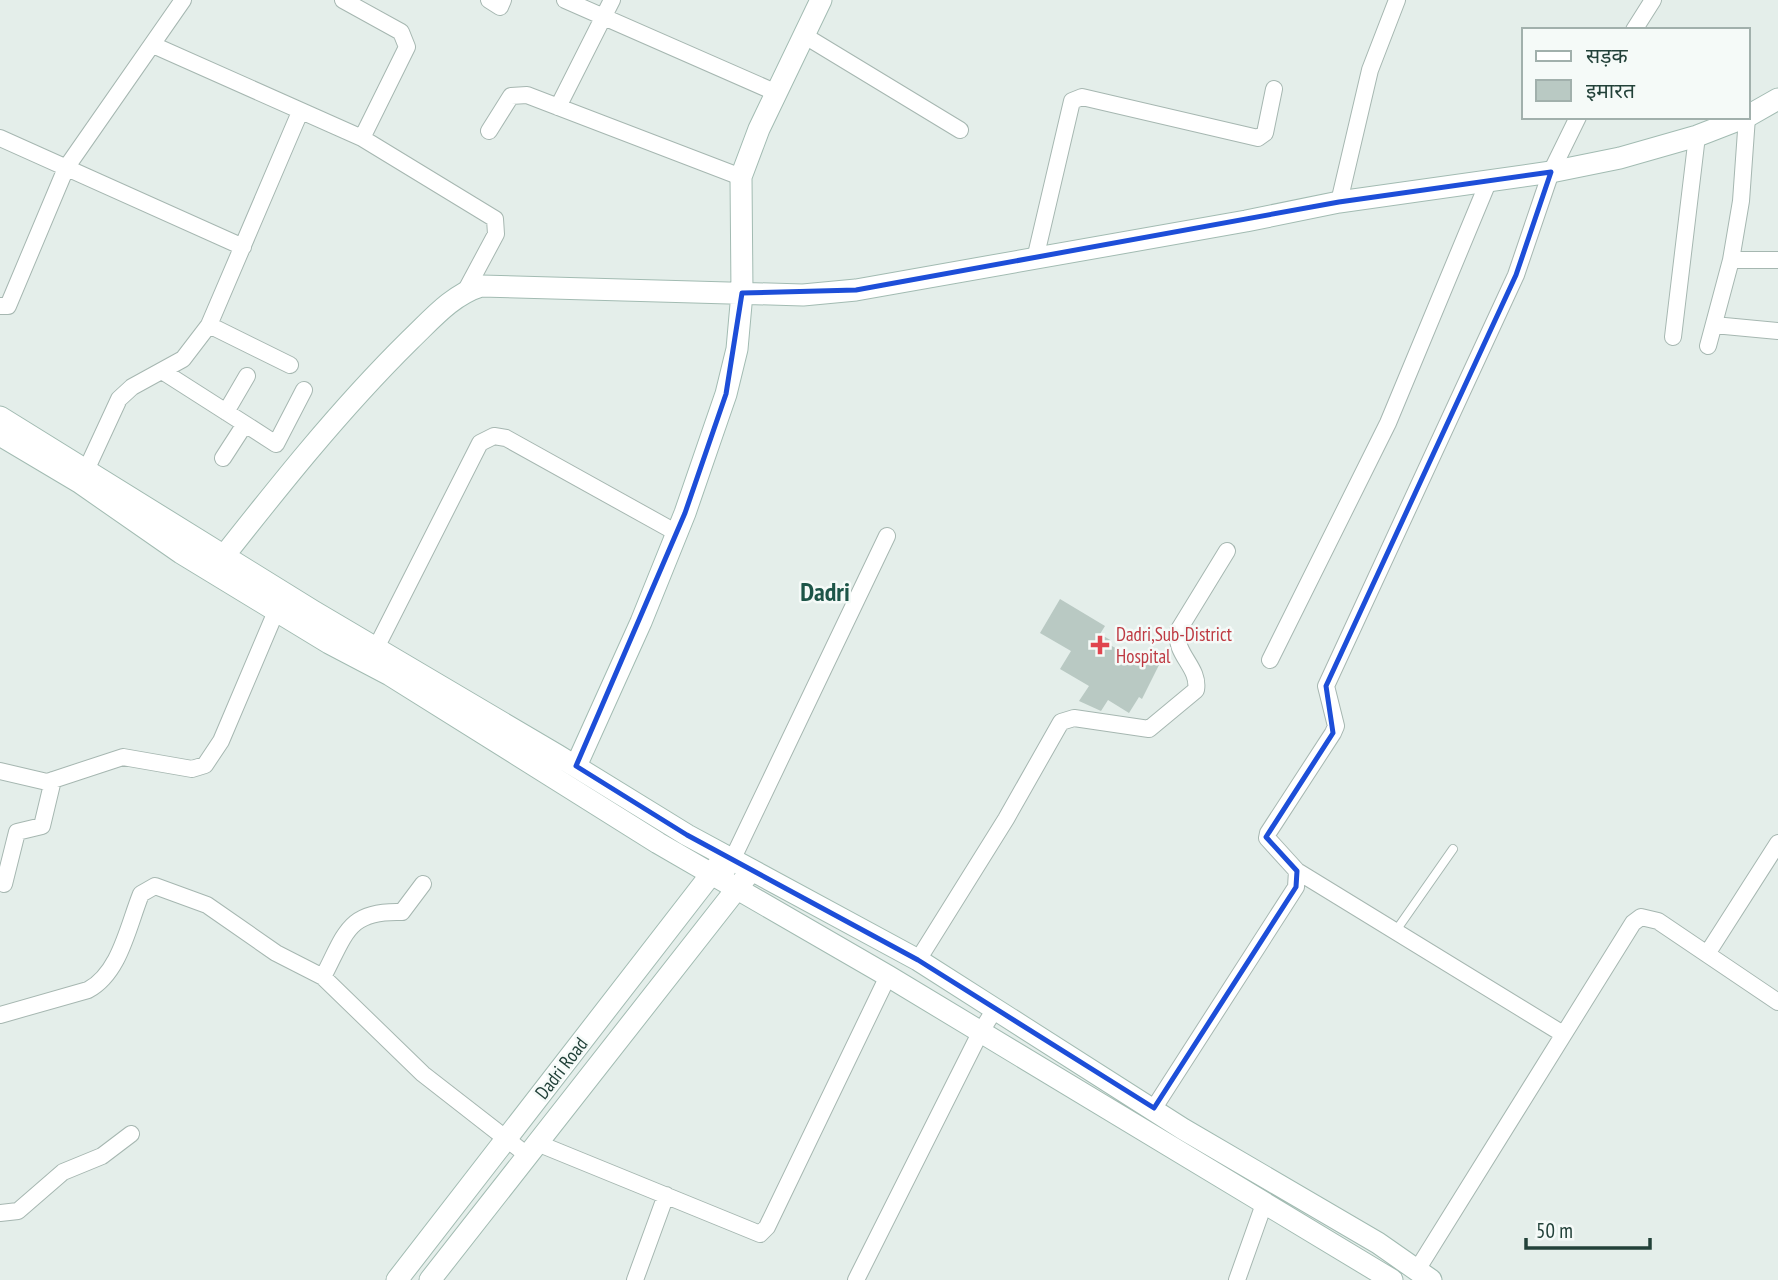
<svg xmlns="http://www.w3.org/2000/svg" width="1778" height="1280" font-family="'PT Sans Narrow','Noto Sans Devanagari',sans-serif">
<rect width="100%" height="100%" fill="#e4eeea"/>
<!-- building -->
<path fill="#b9c9c3" d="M1060 599 1105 626 1100 634 1112 641 1110 645 1139 661 1145 651 1161 661 1142 699 1139 697 1129 713 1108 700 1101 711 1079 701 1089 686 1060 669 1071 651 1040 633Z"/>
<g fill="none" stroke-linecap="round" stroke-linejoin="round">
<defs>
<path id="lane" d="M1395 932 1453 849"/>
<path id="street" d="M489 0 500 7 503 0
M565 0 777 93
M1634 30 1653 0
M805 36 960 130
M153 45 362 138 407 47 401 32 343 0
M558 107 612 0
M489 131 511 96 527 95 741 177
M0 138 243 247
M362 138 495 219 496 234 466 290
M1339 202 1370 70 1397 0
M1035 259 1072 101 1082 97 1258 138 1265 133 1274 89
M1731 260H1778
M0 306H8L66 168 183 0
M209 325 290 365
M1714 325 1778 331
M1673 337 1697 136
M1708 346 1731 260 1741 201 1747 117
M162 371 245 424 223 458
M226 412 247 376
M245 424 276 444 304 390
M82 479 119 399 132 387 183 359 209 325 300 112
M376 648 480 443 494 436 506 438 677 533
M1270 660 1388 423 1489 180
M0 771 47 782 123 757 192 769 205 765 221 741 277 609
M1297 871 1563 1034
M723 879 887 536
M4 884 17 832 42 826 53 780
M1707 954 1778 843
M918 960 1006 819 1061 722 1074 718 1149 729 1196 690C1200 667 1174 655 1178 631L1227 551
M323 977C346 933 348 910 402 912L423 884
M0 1015 88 990C120 973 128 926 141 894L155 886 207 905 276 953 323 977 423 1074 527 1155
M1154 1108 1296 887 1297 871 1267 838 1268 833 1333 733 1336 726 1326 686 1516 275 1551 172 1578 117
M537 1143 760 1234 767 1227 888 976
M0 1213 18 1211 63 1172 102 1156 131 1134
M1417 1270 1633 923 1641 917 1658 921 1778 1002
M635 1280 666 1195
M856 1280 980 1033 995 1009
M1237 1280 1264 1204"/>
<path id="secondary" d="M1748 116 1778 99
M0 417 313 611 557 755 687 835 918 960 1183 1129 1378 1243 1431 1280
M0 435 79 482 181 553 329 643 390 675 658 843 888 976 1392 1280
M212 571C275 491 337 412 410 340 432 319 452 295 481 286L803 295 856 290 1246 221 1339 202 1551 172 1620 158 1697 136 1746 117
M576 766 641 622 685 513 726 394 737 349 742 293 741 177 759 129 821 0
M397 1280 719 864
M430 1280 746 877"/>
</defs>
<!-- lane casing -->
<use href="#lane" stroke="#a6b7b1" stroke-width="10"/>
<!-- street casing -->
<use href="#street" stroke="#a6b7b1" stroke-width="18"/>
<!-- secondary casing -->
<use href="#secondary" stroke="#a2bbb2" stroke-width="23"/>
<!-- lane -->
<use href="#lane" stroke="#fff" stroke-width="8"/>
<!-- street -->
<use href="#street" stroke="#fff" stroke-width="16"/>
<!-- secondary -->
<use href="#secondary" stroke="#fff" stroke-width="21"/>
</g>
<!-- marked area -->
<path fill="none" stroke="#1d4ed8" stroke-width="5" stroke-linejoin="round" d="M1551 172 1516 275 1326 686 1333 733 1266 837 1297 871 1296 887 1154 1108 918 960 687 835 576 766 685 513 726 394 742 293 856 290 1339 202Z"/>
<!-- markers -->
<path fill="#e0444e" stroke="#f5faf8" stroke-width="2.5" d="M1096.5 634.5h7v7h7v7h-7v7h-7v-7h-7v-7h7z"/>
<g text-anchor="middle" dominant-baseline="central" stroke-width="5" stroke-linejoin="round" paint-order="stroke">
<!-- health labels -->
<g font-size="19" fill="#be3a42" stroke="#f5faf8" text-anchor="start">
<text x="1116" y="634">Dadri,Sub-District<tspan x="1116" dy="22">Hospital</tspan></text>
</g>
<!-- street labels -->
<g font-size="19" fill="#224139" stroke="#f5faf8">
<text transform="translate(561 1068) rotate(-52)">Dadri Road</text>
</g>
<!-- district labels -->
<g font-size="26" font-weight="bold" fill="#1d5548" stroke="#f5faf8">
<text x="825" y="591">Dadri</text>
</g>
</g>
<!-- legend -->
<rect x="1522" y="28" width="228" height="91" fill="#f5faf8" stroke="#a1b0ac" stroke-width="2"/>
<rect x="1536" y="51" width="35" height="10" fill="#ffffff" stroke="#a1b0ac" stroke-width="2"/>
<text x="1586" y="63" font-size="21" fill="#224139">सड़क</text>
<rect x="1536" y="80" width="35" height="21" fill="#b9c9c3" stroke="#a1b0ac" stroke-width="2"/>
<text x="1586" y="98" font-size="21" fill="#224139">इमारत</text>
<!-- scale -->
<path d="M1526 1238v10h124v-10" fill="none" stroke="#224139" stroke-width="3.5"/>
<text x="1536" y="1238" font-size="21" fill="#224139" stroke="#f5faf8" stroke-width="5" paint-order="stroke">50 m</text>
</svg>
